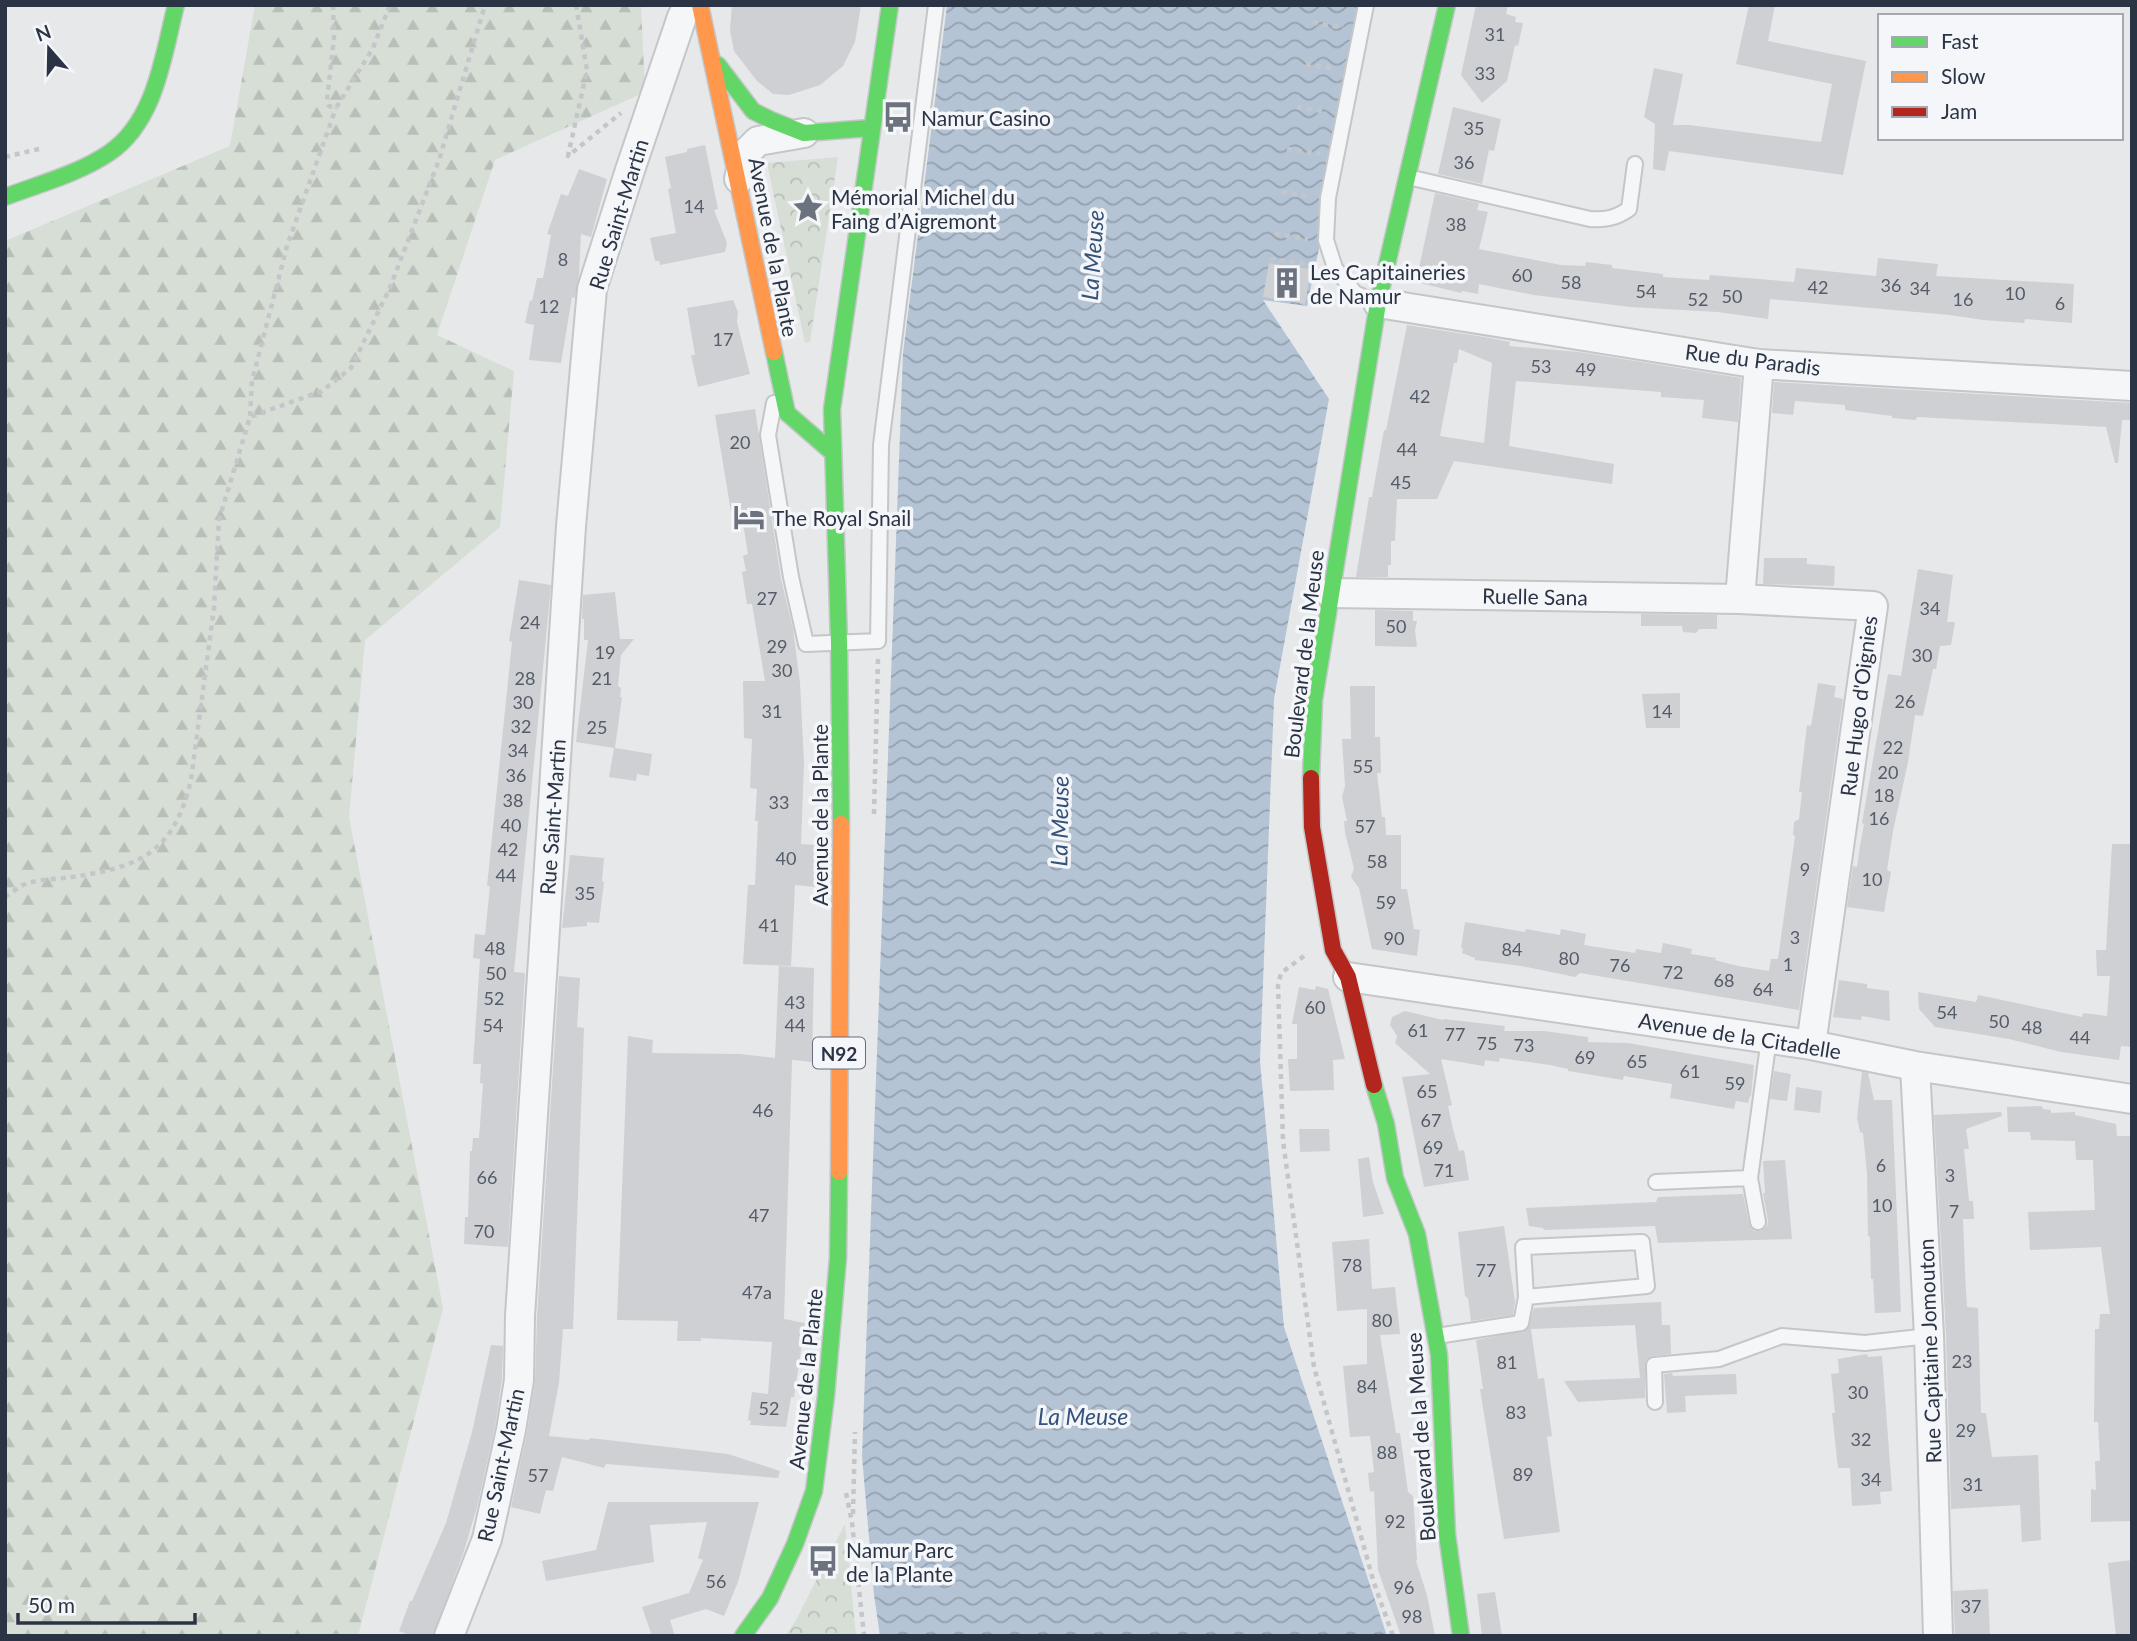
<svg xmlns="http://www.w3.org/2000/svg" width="2137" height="1641" font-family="Lato,sans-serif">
<defs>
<pattern id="forest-firs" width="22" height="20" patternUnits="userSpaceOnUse" patternTransform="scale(1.75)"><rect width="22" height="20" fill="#d6ded6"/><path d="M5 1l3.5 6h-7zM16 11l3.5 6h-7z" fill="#b8bfb9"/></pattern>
<pattern id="park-crowns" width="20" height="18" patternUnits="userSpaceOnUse" patternTransform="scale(1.75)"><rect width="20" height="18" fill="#d6ded6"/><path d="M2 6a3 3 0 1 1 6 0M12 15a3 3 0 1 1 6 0" fill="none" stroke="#b8bfb9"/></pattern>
<pattern id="water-waves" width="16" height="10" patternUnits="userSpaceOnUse" patternTransform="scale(1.75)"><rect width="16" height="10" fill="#b4c4d5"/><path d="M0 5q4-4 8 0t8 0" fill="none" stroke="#93a0af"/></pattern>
</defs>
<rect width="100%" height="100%" fill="#e6e8ea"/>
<!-- forest -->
<path fill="url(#forest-firs)" d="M255 5H641L645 92 495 160 437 335 514 371 500 527 365 640 349 817 443 1308 358 1636H5V241L230 146Z"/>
<!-- park -->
<path fill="url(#park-crowns)" d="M838 157 810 342 805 343 767 163Z
M845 1524 856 1636H785L795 1622Z"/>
<!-- water -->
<path fill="url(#water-waves)" d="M947 5H1370L1307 306 1263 300 1329 399 1274 699 1260 1061 1284 1327 1387 1636H880L874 1595 862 1456 903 353Z"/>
<!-- building -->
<path fill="#ced0d3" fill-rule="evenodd" d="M732 5H861L855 42 843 66 820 85 789 95 773 94 757 81 734 51 730 30Z
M1476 5H1508L1506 14 1516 17 1515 22 1523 23 1518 46 1515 45 1507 81 1482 103 1461 75Z
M1749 5H1775L1768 41 1866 61 1843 175 1669 151 1665 171 1653 169 1655 124 1644 117 1654 68 1683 74 1673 125H1689L1821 142 1832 84 1736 64Z
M1453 107 1501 119 1494 151 1489 150 1482 184 1438 174Z
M705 145 718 209 714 210 727 243 725 252 660 265 659 261H655L650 238 676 233 668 189 671 188 665 157 687 152V149Z
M579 169 607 179 591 237 581 234 579 275 575 298 572 297 561 363 529 360 534 325 525 323 530 300 532 301 537 278H543L551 235 547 234 561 194 568 196Z
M1435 193 1479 203 1477 210 1488 212 1479 249 1561 265 1585 266 1586 262 1612 265V268L1663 274V277L1709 280 1710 275 1794 282 1796 268 1876 276 1878 258 1938 264 1936 276 2074 284 2072 323 2025 319 2024 323 1983 320 1950 315 1770 299 1768 319 1718 312 1630 307 1534 295 1479 284 1478 294 1462 291 1461 293 1416 282Z
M1269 263 1311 269 1305 304 1263 297Z
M733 300 738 312 737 322 750 374 698 387 691 355H695L687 308Z
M1407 325 1490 338 1510 342 1509 346 1579 352 1741 378 1738 422 1702 418 1704 400 1661 397V392L1516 381 1509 446 1614 464 1612 484 1454 461 1437 499H1397L1395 541H1391V565H1388V577H1356L1369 497H1372L1384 430H1386ZM1459 349 1492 363 1484 443 1440 436 1454 363H1457Z
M1774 382 2132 403V420H2122L2118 463H2115L2106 427 1917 417 1916 420 1892 418V416L1845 410V405L1795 401 1793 415 1772 413Z
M755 409 781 579 793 629 800 683 804 763 801 844 817 845 816 887 795 885 791 966 743 964 748 885H755L758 821H755L757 789 750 788 752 739 744 738 743 681H765L752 604H747L742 572 746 571 743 556 748 554 741 511 731 512 715 415Z
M1764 558H1807V564L1835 566 1834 586 1763 584Z
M1918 569 1953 575 1947 622H1955L1951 645 1940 646 1936 669H1933L1923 716 1915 715 1908 762 1893 831 1887 870 1891 872 1884 912 1847 907 1853 866 1857 867 1860 846 1864 824 1862 823 1888 674 1901 676Z
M519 580 551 585 514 972 525 973 508 1247 464 1244 465 1217H468L470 1151H472L473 1138H479L483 1084 480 1083 481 1064H473L480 959 473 958 475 934 485 935 490 886H487L512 642 509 641Z
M615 592 620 639H634L621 655 618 686 621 688 620 697H622L615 748 652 754 649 776 637 774 636 781 609 777 614 748 576 742 588 640H584V619H582L583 595Z
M1375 610 1413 611V621H1417L1415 630 1417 647 1375 646Z
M1641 614 1717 615V629H1699L1696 633 1683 632 1682 626H1641Z
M1818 683 1836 686 1834 697 1843 699 1799 1010 1580 973 1575 977 1521 966 1475 960V958L1462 953 1463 948H1461L1465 922 1525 932 1526 929 1560 935 1561 929 1586 934 1584 945 1635 953 1636 949 1661 953 1663 943 1692 949 1691 954 1716 958 1715 960 1738 966 1769 971 1771 959H1778L1795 836 1793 835 1794 822 1799 819 1802 792H1799L1807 725 1811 726Z
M1350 686H1375V737H1380L1381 773H1377L1382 817H1385L1386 835H1401V889H1407L1414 929 1420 930 1417 956 1372 949 1359 888 1351 877 1354 868 1345 833 1344 821H1347L1342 797 1345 786 1342 739H1351Z
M1680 693V728H1646L1642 694Z
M2112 844H2132V1047L2121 1046 2119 1060 2061 1052 2009 1039 1935 1027 1919 1009 1918 992 1976 1002 1978 995 2082 1017 2083 1013 2107 1016 2110 976H2097L2096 950H2106Z
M570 855 604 858 602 881 604 882 599 923 587 922V926L562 928Z
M779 966 814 968 812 1062 775 1058 792 1060 784 1319 805 1323 794 1397H791L786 1427 750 1425 751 1421 748 1420 752 1392 768 1394 772 1342 701 1338V1341H677L678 1321 617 1320 628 1036 653 1040 652 1053 739 1054 775 1058Z
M559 976 580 978 577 1027 584 1028 573 1329H563L559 1383 549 1436 589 1440 590 1438 728 1454 780 1471 778 1478 606 1464 604 1468 562 1457 553 1491 546 1490 540 1514 511 1507 527 1433 535 1382 537 1317Z
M1839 980 1867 984V988L1889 991 1890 1021 1862 1016 1861 1020 1833 1017Z
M1316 986 1328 989 1345 1059 1333 1060 1334 1090 1290 1091 1288 1059H1297V1024H1292L1299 987 1315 990Z
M1405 1011 1443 1020 1444 1019 1505 1026 1504 1031H1544L1588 1037V1042L1628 1043 1754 1065 1751 1096H1750L1748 1103 1736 1101 1734 1109 1670 1098 1672 1084 1624 1076 1623 1080 1568 1071V1069L1550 1065 1500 1058 1499 1062 1485 1060 1484 1066 1441 1059 1452 1105 1448 1106 1453 1129 1459 1151 1464 1150 1469 1180 1424 1187 1402 1077 1430 1074 1395 1043 1397 1036 1390 1025 1392 1017Z
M1774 1071 1791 1074 1787 1101 1770 1099Z
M1862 1072 1868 1073 1874 1100H1892L1901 1312 1875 1313 1873 1279H1871L1870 1237 1868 1236 1867 1174 1863 1133 1860 1132 1857 1118Z
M1796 1087 1822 1091 1820 1113 1794 1110Z
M2042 1106 2043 1109 2051 1110V1113L2075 1112V1115L2116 1124 2117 1136H2131L2132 1521 2091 1522V1489L2096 1490 2095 1461H2100L2098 1422H2094L2095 1329H2099L2100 1314H2110L2101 1247 2030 1250 2028 1212 2095 1210 2093 1160H2076L2075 1141 2031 1140 2030 1132H2008L2007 1107Z
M2001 1112 2002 1116 1966 1129 1969 1149H1964L1969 1201H1973L1974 1219H1963L1965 1272 1967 1307 1978 1308 1981 1413H1986L1992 1457 2038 1455 2041 1540 2022 1542 2020 1505 1951 1509 1946 1335 1934 1115Z
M1299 1129H1329L1330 1151 1300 1152Z
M1369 1157 1373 1182 1384 1214 1363 1217 1358 1159Z
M1785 1160 1792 1239 1658 1243 1655 1226 1544 1230 1543 1228 1529 1226 1526 1208 1656 1202 1658 1197 1743 1194 1749 1224 1754 1231H1760L1767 1226 1768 1221 1763 1193H1765L1763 1161Z
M1504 1226 1515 1302 1513 1315 1471 1321 1468 1298 1465 1296 1458 1232Z
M1369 1239 1372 1289 1395 1287 1400 1334 1380 1335 1396 1433H1400L1408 1492 1413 1496 1417 1560 1416 1561 1427 1595 1435 1636H1401L1378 1570 1374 1491 1370 1492 1368 1473 1374 1472 1370 1436 1350 1437 1343 1366 1367 1364V1309L1337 1311 1332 1242Z
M1661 1302 1662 1325H1670L1671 1354 1652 1356 1646 1360 1645 1398 1578 1402 1564 1381 1640 1378 1635 1325 1531 1329 1538 1379 1544 1378 1552 1436 1547 1437 1560 1532 1504 1539 1480 1389H1483L1476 1340 1527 1330 1534 1308Z
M491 1345 503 1346 502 1379 495 1427 477 1507 463 1554 433 1636H412L399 1631 410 1601H412L446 1523 472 1432Z
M1867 1354 1868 1357 1882 1356 1892 1491 1880 1492 1881 1504 1852 1506 1850 1468H1838L1832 1413H1835L1831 1374 1839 1373 1838 1359Z
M1672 1373 1673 1376 1736 1374 1737 1394 1685 1396 1686 1412 1667 1413 1664 1374Z
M608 1502H759L738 1582 724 1616 706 1609 693 1613 670 1620 675 1636H652L642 1607 689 1593 703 1560 698 1558 707 1522 650 1525 654 1562 546 1581 542 1561 596 1550Z
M2132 1560V1636H2116L2108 1563Z
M1988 1589 1990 1636H1955L1953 1591Z
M1495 1592 1502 1636H1482L1477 1594Z"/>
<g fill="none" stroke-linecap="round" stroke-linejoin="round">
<defs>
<path id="lane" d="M1366 5 1328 198 1326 240 1335 268 1355 293 1377 303
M1408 177 1590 219C1606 220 1616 218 1629 209L1635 164
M774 403 768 435 791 577 806 644 878 641 881 445 936 5
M1656 1182 1750 1178
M1758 1222 1750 1178 1769 1038
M1437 1336 1521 1323 1526 1297 1647 1286 1642 1242 1523 1247 1526 1297
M1655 1402 1654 1365 1719 1359 1782 1336 1865 1343 1929 1336"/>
<path id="street" d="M739 179 744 155 758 141 804 133
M1378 303 1759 364 2132 386
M1759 364 1740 599 1873 606 1811 1045
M1330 593 1740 599
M1348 977 1811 1045 1915 1066 2132 1099
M1915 1066 1929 1336 1938 1636
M449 1636 487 1539 511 1430 519 1380 520 1316 571 526 592 289 631 167 682 17 689 5"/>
<path id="fast" d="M718 65 753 111 771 120 804 133 871 128
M5 197C39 184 78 174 109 153 156 121 163 56 176 5
M774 352 787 413 833 453
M1311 778 1314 700 1378 303 1447 5
M841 824 839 643 832 409 890 5
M1374 1085 1386 1124 1395 1178 1417 1234 1439 1355 1447 1534 1461 1636
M743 1636 770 1598 795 1544 814 1491 826 1396 838 1258 839 1172"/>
<path id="slow" d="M700 5 774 352
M839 1172 841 824"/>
<path id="jam" d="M1311 778 1312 827 1333 950 1348 977 1374 1085"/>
</defs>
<!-- lane casing -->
<use href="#lane" stroke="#c4c6c8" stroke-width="18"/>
<!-- street casing -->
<use href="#street" stroke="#c4c6c8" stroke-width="32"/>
<!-- fast casing -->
<use href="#fast" stroke="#c4c6c8" stroke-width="19"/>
<!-- slow casing -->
<use href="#slow" stroke="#c4c6c8" stroke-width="19"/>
<!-- jam casing -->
<use href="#jam" stroke="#c4c6c8" stroke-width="19"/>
<!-- path -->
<path stroke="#c5c6ca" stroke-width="4.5" stroke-dasharray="5 5" stroke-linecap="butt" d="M333 5 334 38 327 100 329 106 336 108 373 48 390 5
M576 5 587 70 568 156 621 113
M1313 22 1343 28
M1306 64 1336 69
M1297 107 1327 112
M1287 149 1320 154
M5 157 39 149
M1282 192 1312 197
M1275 234 1308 239
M1270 259 1311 265 1312 257
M250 416 252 381 287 246 336 108
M874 814 878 659
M5 897C12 893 20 885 28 883 42 879 58 879 72 877 141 867 174 852 191 780L214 608 219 520 250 417 322 391 351 368 389 290 439 160 485 5
M1304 956 1281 973 1278 985 1283 1141 1314 1367 1374 1583 1393 1636
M846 1493 852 1522 864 1636
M853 1514 855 1432"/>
<!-- lane -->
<use href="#lane" stroke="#f5f6f7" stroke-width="14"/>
<!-- street -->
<use href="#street" stroke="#f5f6f7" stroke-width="28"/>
<!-- fast -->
<use href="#fast" stroke="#63d668" stroke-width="16"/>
<!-- slow -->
<use href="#slow" stroke="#ff974d" stroke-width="16"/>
<!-- jam -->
<use href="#jam" stroke="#b3261e" stroke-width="16"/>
</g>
<!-- icons -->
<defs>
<symbol id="bus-bare" viewBox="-9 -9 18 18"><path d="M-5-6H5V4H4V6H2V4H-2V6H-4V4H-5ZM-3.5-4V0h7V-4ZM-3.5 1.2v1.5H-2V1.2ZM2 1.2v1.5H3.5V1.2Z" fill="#6c737f" stroke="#f4f6f9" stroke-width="2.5" paint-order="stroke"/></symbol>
<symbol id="sight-bare" viewBox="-9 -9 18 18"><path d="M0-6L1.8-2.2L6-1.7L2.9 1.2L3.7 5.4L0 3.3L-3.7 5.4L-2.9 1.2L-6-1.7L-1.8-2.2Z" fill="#6c737f" stroke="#f4f6f9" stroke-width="2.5" paint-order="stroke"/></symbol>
<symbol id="building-bare" viewBox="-9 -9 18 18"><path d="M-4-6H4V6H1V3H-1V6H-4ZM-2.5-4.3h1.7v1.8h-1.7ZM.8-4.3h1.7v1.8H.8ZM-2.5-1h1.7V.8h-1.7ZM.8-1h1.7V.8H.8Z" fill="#6c737f" stroke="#f4f6f9" stroke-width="2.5" paint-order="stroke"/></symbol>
<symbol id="hotel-bare" viewBox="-9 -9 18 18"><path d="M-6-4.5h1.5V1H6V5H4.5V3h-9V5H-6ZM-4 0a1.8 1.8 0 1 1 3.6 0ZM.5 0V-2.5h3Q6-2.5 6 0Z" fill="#6c737f" stroke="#f4f6f9" stroke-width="2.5" paint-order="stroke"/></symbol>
</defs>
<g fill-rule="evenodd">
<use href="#bus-bare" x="876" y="95" width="44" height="44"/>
<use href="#sight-bare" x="786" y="186" width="44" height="44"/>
<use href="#building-bare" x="1265" y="261" width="44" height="44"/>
<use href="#hotel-bare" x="727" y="495" width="44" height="44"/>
<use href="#bus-bare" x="801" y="1539" width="44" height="44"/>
</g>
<g text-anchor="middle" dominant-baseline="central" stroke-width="7" stroke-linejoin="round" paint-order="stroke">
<!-- number labels -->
<g font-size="18" fill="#545c69">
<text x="1495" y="34">31</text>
<text x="1485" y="73">33</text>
<text x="1474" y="128">35</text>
<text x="1464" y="162">36</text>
<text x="694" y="206">14</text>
<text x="1456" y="224">38</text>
<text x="563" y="259">8</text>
<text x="1522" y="275">60</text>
<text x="1571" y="282">58</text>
<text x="1891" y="285">36</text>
<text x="1818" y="287">42</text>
<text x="1920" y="288">34</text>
<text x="1646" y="291">54</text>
<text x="2015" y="293">10</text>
<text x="1732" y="296">50</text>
<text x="1698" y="299">52</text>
<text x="1963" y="299">16</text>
<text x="2060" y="303">6</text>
<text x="549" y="306">12</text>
<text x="723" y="339">17</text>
<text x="1541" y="366">53</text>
<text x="1586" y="369">49</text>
<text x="1420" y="396">42</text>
<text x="740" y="442">20</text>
<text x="1407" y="449">44</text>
<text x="1401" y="482">45</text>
<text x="767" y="598">27</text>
<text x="1930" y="608">34</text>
<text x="530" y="622">24</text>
<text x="1396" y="626">50</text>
<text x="777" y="646">29</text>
<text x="605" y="652">19</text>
<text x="1922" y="655">30</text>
<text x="782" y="670">30</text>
<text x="525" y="678">28</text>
<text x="602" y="678">21</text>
<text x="1905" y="701">26</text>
<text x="523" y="702">30</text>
<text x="772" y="711">31</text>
<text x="1662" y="711">14</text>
<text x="521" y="726">32</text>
<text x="597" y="727">25</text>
<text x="1893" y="747">22</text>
<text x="518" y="750">34</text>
<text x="1363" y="766">55</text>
<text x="1888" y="772">20</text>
<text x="516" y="775">36</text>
<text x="1884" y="795">18</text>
<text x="513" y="800">38</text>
<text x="779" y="802">33</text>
<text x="1879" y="818">16</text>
<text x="511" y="825">40</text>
<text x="1365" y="826">57</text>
<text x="508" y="849">42</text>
<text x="786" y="858">40</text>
<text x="1377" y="861">58</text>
<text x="1805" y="869">9</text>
<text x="506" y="875">44</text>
<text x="1872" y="879">10</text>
<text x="585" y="893">35</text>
<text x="1386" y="902">59</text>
<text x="769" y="925">41</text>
<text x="1795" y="937">3</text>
<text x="1394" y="938">90</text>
<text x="495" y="948">48</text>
<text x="1512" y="949">84</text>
<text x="1569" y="958">80</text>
<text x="1788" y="964">1</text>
<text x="1620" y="965">76</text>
<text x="1673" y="972">72</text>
<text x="496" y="973">50</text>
<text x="1724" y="980">68</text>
<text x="1763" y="989">64</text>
<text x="494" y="998">52</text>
<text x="795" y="1002">43</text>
<text x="1315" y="1007">60</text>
<text x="1947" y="1012">54</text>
<text x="1999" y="1021">50</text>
<text x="493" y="1025">54</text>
<text x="795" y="1025">44</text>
<text x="2032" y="1027">48</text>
<text x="1418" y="1030">61</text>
<text x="1455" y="1034">77</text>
<text x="2080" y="1037">44</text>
<text x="1487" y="1043">75</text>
<text x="1524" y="1045">73</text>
<text x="1585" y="1057">69</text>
<text x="1637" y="1061">65</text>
<text x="1690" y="1071">61</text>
<text x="1735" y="1083">59</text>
<text x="1427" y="1091">65</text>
<text x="763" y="1110">46</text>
<text x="1431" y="1120">67</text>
<text x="1433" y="1147">69</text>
<text x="1881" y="1165">6</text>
<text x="1444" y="1170">71</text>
<text x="1950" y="1175">3</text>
<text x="487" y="1177">66</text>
<text x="1882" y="1205">10</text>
<text x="1954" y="1211">7</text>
<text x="759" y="1215">47</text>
<text x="484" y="1231">70</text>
<text x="1352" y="1265">78</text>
<text x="1486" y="1270">77</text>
<text x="757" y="1292">47a</text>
<text x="1382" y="1320">80</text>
<text x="1962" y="1361">23</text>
<text x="1507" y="1362">81</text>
<text x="1367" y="1386">84</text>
<text x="1858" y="1392">30</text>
<text x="769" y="1408">52</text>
<text x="1516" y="1412">83</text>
<text x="1966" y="1430">29</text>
<text x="1861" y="1439">32</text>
<text x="1387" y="1452">88</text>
<text x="1523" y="1474">89</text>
<text x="538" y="1475">57</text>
<text x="1871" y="1479">34</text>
<text x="1973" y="1484">31</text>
<text x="1395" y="1521">92</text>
<text x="716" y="1581">56</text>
<text x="1404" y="1587">96</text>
<text x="1971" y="1606">37</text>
<text x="1412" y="1616">98</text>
</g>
<!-- shield labels -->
<rect fill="#f4f6f9" stroke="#676e7b" stroke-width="2" x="813" y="1037.5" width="52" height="31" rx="5"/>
<g font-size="19" font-weight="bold" fill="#2b3445">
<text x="839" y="1053">N92</text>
</g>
<!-- poi labels -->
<g font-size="21" fill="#2b3445" stroke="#f4f6f9" text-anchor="start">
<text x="921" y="117">Namur Casino</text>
<text x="831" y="196">Mémorial Michel du<tspan x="831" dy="24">Faing d’Aigremont</tspan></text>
<text x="1310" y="271">Les Capitaineries<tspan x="1310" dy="24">de Namur</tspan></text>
<text x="772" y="517">The Royal Snail</text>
<text x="846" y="1549">Namur Parc<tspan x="846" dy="24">de la Plante</tspan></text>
</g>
<!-- street labels -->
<g font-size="21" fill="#2b3445" stroke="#f4f6f9">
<text transform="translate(618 214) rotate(-73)">Rue Saint-Martin</text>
<text transform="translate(774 247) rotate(79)">Avenue de la Plante</text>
<text transform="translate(1753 359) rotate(7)">Rue du Paradis</text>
<text transform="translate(1535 596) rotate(1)">Ruelle Sana</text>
<text transform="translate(1303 654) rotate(-83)">Boulevard de la Meuse</text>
<text transform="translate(1858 706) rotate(-83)">Rue Hugo d'Oignies</text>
<text transform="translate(819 815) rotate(-90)">Avenue de la Plante</text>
<text transform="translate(552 817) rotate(-86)">Rue Saint-Martin</text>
<text transform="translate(1740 1035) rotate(9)">Avenue de la Citadelle</text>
<text transform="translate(1929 1351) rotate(-92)">Rue Capitaine Jomouton</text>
<text transform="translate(805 1379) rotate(-84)">Avenue de la Plante</text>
<text transform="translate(1420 1437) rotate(-94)">Boulevard de la Meuse</text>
<text transform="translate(500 1465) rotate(-78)">Rue Saint-Martin</text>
</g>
<!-- water labels -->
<g font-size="23" font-style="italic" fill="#34527a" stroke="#f4f6f9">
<text transform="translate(1092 255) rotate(-86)">La Meuse</text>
<text transform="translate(1059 821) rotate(-89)">La Meuse</text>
<text x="1083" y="1416">La Meuse</text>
</g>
</g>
<!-- border -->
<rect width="2137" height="1641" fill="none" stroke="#2b3445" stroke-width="14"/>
<!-- legend -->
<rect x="1878" y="14" width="245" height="126" fill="#f4f6f9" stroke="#a4a8b1" stroke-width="2"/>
<rect x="1892" y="37" width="35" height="10" fill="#63d668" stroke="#a4a8b1" stroke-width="2"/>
<text x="1941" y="49" font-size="21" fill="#2b3445">Fast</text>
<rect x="1892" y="72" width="35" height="10" fill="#ff974d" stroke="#a4a8b1" stroke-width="2"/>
<text x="1941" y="84" font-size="21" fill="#2b3445">Slow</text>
<rect x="1892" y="107" width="35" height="10" fill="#b3261e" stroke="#a4a8b1" stroke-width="2"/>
<text x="1941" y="119" font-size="21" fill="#2b3445">Jam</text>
<!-- north arrow -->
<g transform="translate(49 49) rotate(340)" stroke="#f4f6f9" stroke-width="5" paint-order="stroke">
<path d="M0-5L12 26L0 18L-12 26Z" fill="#2b3445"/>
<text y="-10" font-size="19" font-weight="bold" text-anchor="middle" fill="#2b3445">N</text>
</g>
<!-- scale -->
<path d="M18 1613v10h177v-10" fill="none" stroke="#2b3445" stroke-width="3.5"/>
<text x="28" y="1613" font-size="21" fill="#2b3445" stroke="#f4f6f9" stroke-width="5" paint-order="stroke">50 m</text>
</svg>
